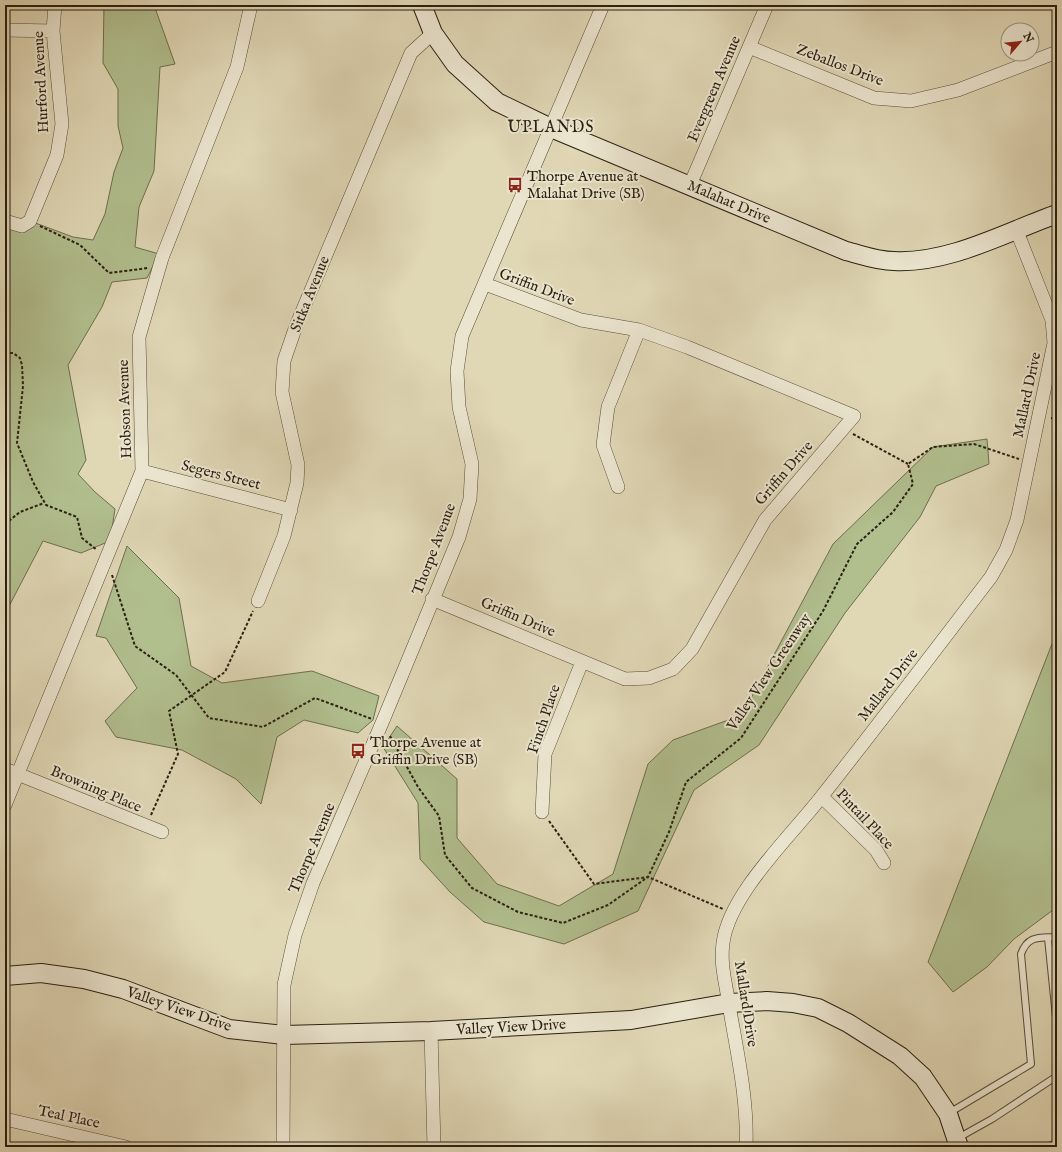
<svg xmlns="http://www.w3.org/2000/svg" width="1062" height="1152" font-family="'IM FELL English',serif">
<rect width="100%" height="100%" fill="#e0d7b5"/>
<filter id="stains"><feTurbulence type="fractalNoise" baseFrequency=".005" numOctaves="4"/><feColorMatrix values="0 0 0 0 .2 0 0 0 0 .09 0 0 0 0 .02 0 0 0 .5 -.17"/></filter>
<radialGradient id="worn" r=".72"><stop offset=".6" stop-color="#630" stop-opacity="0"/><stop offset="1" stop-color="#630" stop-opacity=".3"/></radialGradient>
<!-- green -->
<path fill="#b1be8e" stroke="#6e6e4f" d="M104 5H154L175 64 160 67 154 171 139 207 135 247 159 254 147 278 112 282 102 307 68 365 86 460 78 474 95 492 115 509 110 541 81 553 43 541 5 614V221H30L73 237 93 240 105 214 114 172 123 148 118 126V89L103 63Z
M987 439 989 464 936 486 920 517 845 613 759 745 694 790 638 911 564 944 484 922 450 892 420 859 418 803 383 747 397 726 457 779V838L497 884 559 906 613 874 648 764 673 740 742 715 833 544 933 447Z
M127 546 179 598 191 666 222 683 312 671 379 696 373 720 358 733 304 720 277 737 261 804 236 779 182 750 116 737 105 721 137 688 106 638 96 636Z
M1057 631V907L1014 939 987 967 953 992 928 962Z
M1057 1139V1147H1036Z"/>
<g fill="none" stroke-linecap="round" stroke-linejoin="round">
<defs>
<path id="lane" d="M1048 938 1057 1027
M949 1113 1031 1064 1021 954C1028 935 1039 938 1057 937
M958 1138 992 1119 1057 1076"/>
<path id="street" d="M5 30 53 31
M749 47 874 98 911 101 958 90 1057 52
M690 185 767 5
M5 221 22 226 30 221 57 155 62 124 53 31 55 5
M142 471 291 510
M618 487 603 445 608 407 639 330
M432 599 625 679 649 678 673 669 692 649 765 520 854 416 687 347 639 330 581 320 485 284
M258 601 284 536 297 483 298 465 282 392 284 361 296 326 411 53 433 33
M5 769 162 832
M822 797 876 850 884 863
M5 805 142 471 139 337 162 258 237 67 251 5
M542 812 545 754 582 662
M431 1031 434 1147
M5 1119 126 1147
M283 1147 284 985 295 935 313 883 382 723 459 537 470 499 472 464 459 407 457 371 462 336 603 5
M746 1147C748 1100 737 1052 729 1005 726 984 720 965 723 943 729 894 792 835 822 796 879 724 935 650 991 577L1006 550 1017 520 1054 343 1052 320 1016 229"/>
<path id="secondary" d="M422 5 433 33 455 64 497 102 551 128 846 251C862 255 877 261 894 261 949 264 1006 232 1057 214
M5 976 41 973 84 979 123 989 229 1029 284 1035 431 1031 631 1020 729 1003 767 1001 793 1003 818 1008 848 1023 900 1056 923 1077 948 1114 959 1147"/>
</defs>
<!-- lane casing -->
<use href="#lane" stroke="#584d39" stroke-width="8"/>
<!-- street casing -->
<use href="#street" stroke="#584d39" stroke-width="14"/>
<!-- secondary casing -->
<use href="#secondary" stroke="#2a1f10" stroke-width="20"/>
<!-- path -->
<path stroke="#2a1f10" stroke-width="2" stroke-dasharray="3 2" stroke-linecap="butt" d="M40 226 80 245 109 273 148 268
M5 238 8 234
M5 353H13L20 358 22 365 23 386 17 443 33 482 46 505 77 517 82 538 97 550
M1051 418 1057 419
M853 434 908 464
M5 524 20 512 44 503
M112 575 135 646 176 675 209 718 263 727 315 698 372 719
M1057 733V736
M390 736 418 787 439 816 445 855 472 888 518 912 563 923 608 905 648 877 669 832 686 782 741 738 823 611 857 544 893 512 913 484 908 464 933 447 974 444 1019 459
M151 815 178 754 169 711 225 672 253 611
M549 821 594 884 648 877 723 909"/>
<!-- lane -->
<use href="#lane" stroke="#ebe5cf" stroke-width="6"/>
<!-- street -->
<use href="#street" stroke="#ebe5cf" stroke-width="13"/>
<!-- secondary -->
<use href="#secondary" stroke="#ebe5cf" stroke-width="18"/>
</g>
<!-- icons -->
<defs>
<symbol id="bus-bare" viewBox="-9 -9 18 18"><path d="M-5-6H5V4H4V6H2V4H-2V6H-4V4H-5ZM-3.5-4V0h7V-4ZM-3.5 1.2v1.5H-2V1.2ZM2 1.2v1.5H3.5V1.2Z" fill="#8f2418" stroke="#ebe5cf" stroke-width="2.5" paint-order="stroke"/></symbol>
</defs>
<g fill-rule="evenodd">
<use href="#bus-bare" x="504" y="174" width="22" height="22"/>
<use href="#bus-bare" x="347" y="740" width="22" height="22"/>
</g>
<g text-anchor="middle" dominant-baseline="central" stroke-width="4" stroke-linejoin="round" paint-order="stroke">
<!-- street labels -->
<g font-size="15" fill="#2a1f10" stroke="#ebe5cf">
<text transform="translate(840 65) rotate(21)">Zeballos Drive</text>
<text transform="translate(41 82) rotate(-93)">Hurford Avenue</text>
<text transform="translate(714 89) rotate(-67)">Evergreen Avenue</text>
<text transform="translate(729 202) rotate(23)">Malahat Drive</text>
<text transform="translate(537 287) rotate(21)">Griffin Drive</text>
<text transform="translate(310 294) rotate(-68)">Sitka Avenue</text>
<text transform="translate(1027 395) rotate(-78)">Mallard Drive</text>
<text transform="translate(125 409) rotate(-92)">Hobson Avenue</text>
<text transform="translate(784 473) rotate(-49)">Griffin Drive</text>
<text transform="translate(221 475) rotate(14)">Segers Street</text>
<text transform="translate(434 549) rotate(-69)">Thorpe Avenue</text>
<text transform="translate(518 617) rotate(23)">Griffin Drive</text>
<text transform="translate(769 672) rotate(-56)">Valley View Greenway</text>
<text transform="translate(888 685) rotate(-52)">Mallard Drive</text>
<text transform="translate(544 719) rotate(-71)">Finch Place</text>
<text transform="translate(96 789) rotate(23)">Browning Place</text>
<text transform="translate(865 819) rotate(47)">Pintail Place</text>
<text transform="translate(312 848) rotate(-67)">Thorpe Avenue</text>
<text transform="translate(746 1004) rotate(81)">Mallard Drive</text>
<text transform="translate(179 1009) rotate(19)">Valley View Drive</text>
<text transform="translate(511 1027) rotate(-3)">Valley View Drive</text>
<text transform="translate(69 1117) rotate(12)">Teal Place</text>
</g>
<!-- poi labels -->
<g font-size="15" fill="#2a1f10" stroke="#ebe5cf" text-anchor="start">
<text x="527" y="176">Thorpe Avenue at<tspan x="527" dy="17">Malahat Drive (SB)</tspan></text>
<text x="370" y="742">Thorpe Avenue at<tspan x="370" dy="17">Griffin Drive (SB)</tspan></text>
</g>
<!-- neighbourhood labels -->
<g font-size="16" letter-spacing="1" fill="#2a1f10" stroke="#ebe5cf">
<text x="551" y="128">UPLANDS</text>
</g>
</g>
<!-- margin -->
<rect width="1062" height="1152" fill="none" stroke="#e0d7b5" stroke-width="20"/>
<rect x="6" y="6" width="1050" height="1140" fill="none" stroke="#2a1f10" stroke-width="2"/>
<rect x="10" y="10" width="1042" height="1132" fill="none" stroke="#2a1f10"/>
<!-- north arrow -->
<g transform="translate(1020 42) rotate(62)"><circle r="19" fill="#ebe5cf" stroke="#9e9683"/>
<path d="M0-3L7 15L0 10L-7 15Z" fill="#8f2418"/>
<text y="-6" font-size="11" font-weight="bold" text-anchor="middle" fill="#2a1f10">N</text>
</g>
<rect width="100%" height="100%" filter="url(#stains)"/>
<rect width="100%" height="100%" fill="url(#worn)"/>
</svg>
